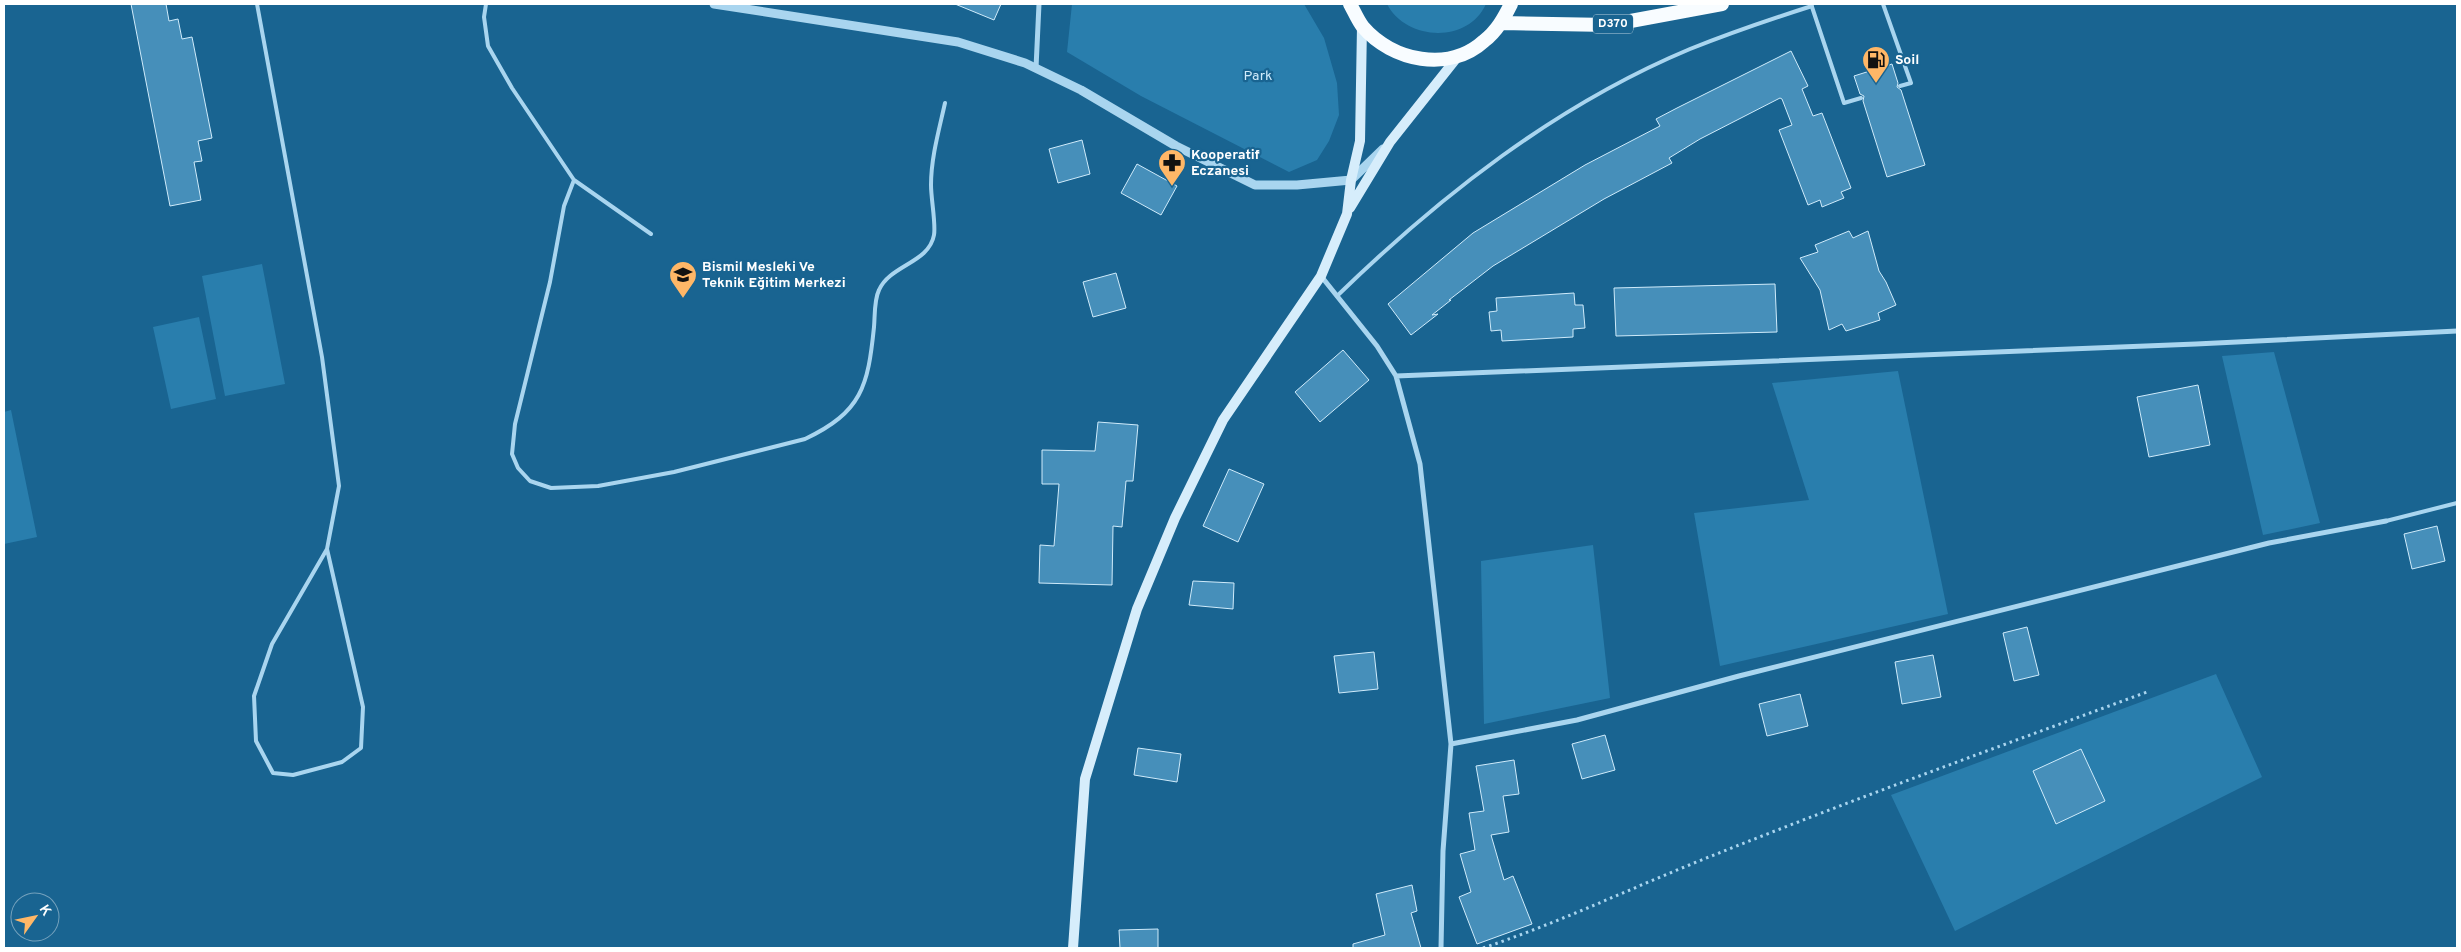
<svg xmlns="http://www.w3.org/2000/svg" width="2461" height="952" font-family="Overpass,sans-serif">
<rect width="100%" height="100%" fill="#196491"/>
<!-- green -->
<path fill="#297ead" d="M1072 4H1304L1324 38 1337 83 1339 115 1329 141 1317 160 1289 172 1141 96 1067 52Z
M1387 4H1486C1468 44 1406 41 1387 4Z
M262 264 285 384 225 396 202 276Z
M199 317 216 399 171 409 153 327Z
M2274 352 2320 523 2263 535 2222 356Z
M1898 371 1948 614 1720 666 1694 513 1809 500 1772 383Z
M11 410 37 537 4 544V412Z
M1593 545 1610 698 1484 724 1481 561Z
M2216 674 2262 777 1955 931 1891 795Z"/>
<!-- building -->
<path fill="#468fba" stroke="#cfebfb" d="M131 4H166L169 21 178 19 182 39 192 37 212 138 198 141 202 161 194 162 201 200 170 206Z
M955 4H1001L994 20Z
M1791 51 1808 86 1802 89 1813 116 1822 113 1851 188 1841 192 1844 198 1822 207 1820 200 1808 205 1779 130 1792 125 1782 99 1780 98 1700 139 1669 158 1672 163 1604 199 1493 266 1449 300H1451L1432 315 1438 314 1411 335 1388 304 1473 233 1585 165 1660 126 1656 119 1677 108Z
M1892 64 1898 83 1897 87 1901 90 1925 165 1887 177 1863 101 1864 96 1860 94 1854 76Z
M1082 140 1090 174 1058 183 1049 149Z
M1137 164 1177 186 1161 215 1121 193Z
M1849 231 1853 238 1868 231 1879 271 1886 282 1896 305 1878 313 1880 320 1846 331 1842 324 1829 330 1820 290 1800 258 1818 252 1815 245Z
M1116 273 1126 308 1093 317 1083 282Z
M1775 284 1777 332 1616 336 1614 288Z
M1574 293 1575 305H1583L1585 328 1573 329V337L1502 341 1501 330 1491 331 1489 312 1497 311 1496 298Z
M1343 350 1369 380 1320 422 1295 392Z
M2198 385 2210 445 2149 457 2137 397Z
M1098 422 1138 425 1133 481H1126L1122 527 1113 526 1112 585 1039 583 1040 545 1054 546 1059 484H1042V450L1095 451Z
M1229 469 1264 484 1238 542 1203 526Z
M2437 526 2445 561 2412 569 2404 534Z
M1193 581 1234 583 1233 609 1189 605Z
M2027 627 2039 675 2014 681 2003 633Z
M1374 652 1378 689 1339 693 1334 656Z
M1933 655 1941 697 1902 704 1895 662Z
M1800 694 1808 726 1767 736 1759 704Z
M1605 735 1615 770 1582 779 1572 744Z
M1138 748 1181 754 1177 782 1134 775Z
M2081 749 2105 801 2056 824 2033 771Z
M1514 760 1519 794 1503 796 1509 832 1491 835 1504 880 1513 876 1532 924 1477 944 1459 897 1471 892 1460 854 1475 850 1469 813 1484 811 1476 766Z
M1412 885 1417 911 1411 913 1421 948H1353V944L1385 935 1376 894Z
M1158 929V948H1120L1119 930Z"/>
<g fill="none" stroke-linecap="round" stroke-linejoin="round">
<!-- path -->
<path stroke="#a9d5ef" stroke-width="3" stroke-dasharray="2.5 4" stroke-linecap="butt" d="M1483 948C1555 924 1623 892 1694 863 1843 803 1995 748 2147 692"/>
<!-- service -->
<path stroke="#a9d5ef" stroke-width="4" d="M257 4 322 357 339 486 327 549 272 644 254 696 256 741 273 773 293 775 342 762 361 748 363 707 327 549
M486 4 484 17 488 46 512 88 574 180 651 234
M1811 4 1844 103 1861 98
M1883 4 1911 83 1900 86
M574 180 564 206 550 282 515 424 512 454 518 468 530 481 551 488 598 486 674 472 805 439C862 412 868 386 874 327 875 316 874 300 879 290 890 265 929 263 934 235 936 224 931 199 931 185 931 158 939 130 945 103
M1337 296C1440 196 1556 105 1690 49 1730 33 1771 19 1812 6
M2386 521 2457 503"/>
<!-- minor -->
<path stroke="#a9d5ef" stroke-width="5" d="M1036 68 1039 4
M1321 276 1377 346 1396 376 1420 464 1451 744 1443 851 1441 948
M1396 376 2196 344 2457 331
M1451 744 1577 720 1739 676 2269 543 2386 521"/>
<!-- tertiary -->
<path stroke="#a9d5ef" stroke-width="9" d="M714 4 958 42 1025 63 1081 90 1176 146 1255 185H1297L1351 180 1383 149"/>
<!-- secondary -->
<path stroke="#d6edfb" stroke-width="10" d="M1350 208 1390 142 1459 55
M1073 948 1085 779 1137 609 1175 518 1223 420 1321 276 1347 214 1351 180 1360 141 1362 26"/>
<!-- trunk -->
<path stroke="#f8fcff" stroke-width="14" d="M1350 4C1354 11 1358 21 1363 27 1392 61 1449 73 1484 41 1497 31 1504 18 1511 4
M1502 23 1609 25 1722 4"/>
</g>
<!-- icons -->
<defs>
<symbol id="fuel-pin" viewBox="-11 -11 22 30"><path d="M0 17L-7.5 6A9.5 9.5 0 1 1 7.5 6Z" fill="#ffb767" stroke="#196491"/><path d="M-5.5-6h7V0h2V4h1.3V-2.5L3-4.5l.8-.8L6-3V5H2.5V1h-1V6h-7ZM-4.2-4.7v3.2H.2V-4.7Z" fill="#111"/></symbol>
<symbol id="pharmacy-pin" viewBox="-11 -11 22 30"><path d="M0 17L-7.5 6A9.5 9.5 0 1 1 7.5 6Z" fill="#ffb767" stroke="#196491"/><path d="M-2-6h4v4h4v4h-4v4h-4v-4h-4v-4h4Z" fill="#111"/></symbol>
<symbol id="school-pin" viewBox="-11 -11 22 30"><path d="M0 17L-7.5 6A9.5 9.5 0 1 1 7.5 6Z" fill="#ffb767" stroke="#196491"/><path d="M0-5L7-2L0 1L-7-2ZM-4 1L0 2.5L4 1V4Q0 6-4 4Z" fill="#111"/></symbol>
</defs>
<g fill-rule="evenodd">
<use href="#fuel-pin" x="1860" y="44" width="32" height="43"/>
<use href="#pharmacy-pin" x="1156" y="147" width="32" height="43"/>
<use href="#school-pin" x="667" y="259" width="32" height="43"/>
</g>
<g text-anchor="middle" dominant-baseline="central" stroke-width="4.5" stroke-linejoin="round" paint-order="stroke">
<!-- shield labels -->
<rect fill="#196491" stroke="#bad0de" stroke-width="1" x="1593" y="14.5" width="40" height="19" rx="4"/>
<g font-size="12" font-weight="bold" fill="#fff">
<text x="1613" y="24">D370</text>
</g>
<!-- poi labels -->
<g font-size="14" font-weight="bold" fill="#fff" stroke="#196491" text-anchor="start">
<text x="1895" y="60">Soil</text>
<text x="1191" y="155">Kooperatif<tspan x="1191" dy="16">Eczanesi</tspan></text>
<text x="702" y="267">Bismil Mesleki Ve<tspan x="702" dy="16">Teknik Eğitim Merkezi</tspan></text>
</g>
<!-- park labels -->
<g font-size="14" fill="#cfebfb" stroke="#196491">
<text x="1258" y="76">Park</text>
</g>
</g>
<!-- border -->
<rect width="2461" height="952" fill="none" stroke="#ffffff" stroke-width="10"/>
<!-- north arrow -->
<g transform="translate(35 917) rotate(57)"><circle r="24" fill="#196491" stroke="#75a2bd"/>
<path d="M0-4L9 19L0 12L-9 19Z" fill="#ffb767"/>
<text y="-8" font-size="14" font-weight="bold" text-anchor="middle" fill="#ffffff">K</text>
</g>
</svg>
